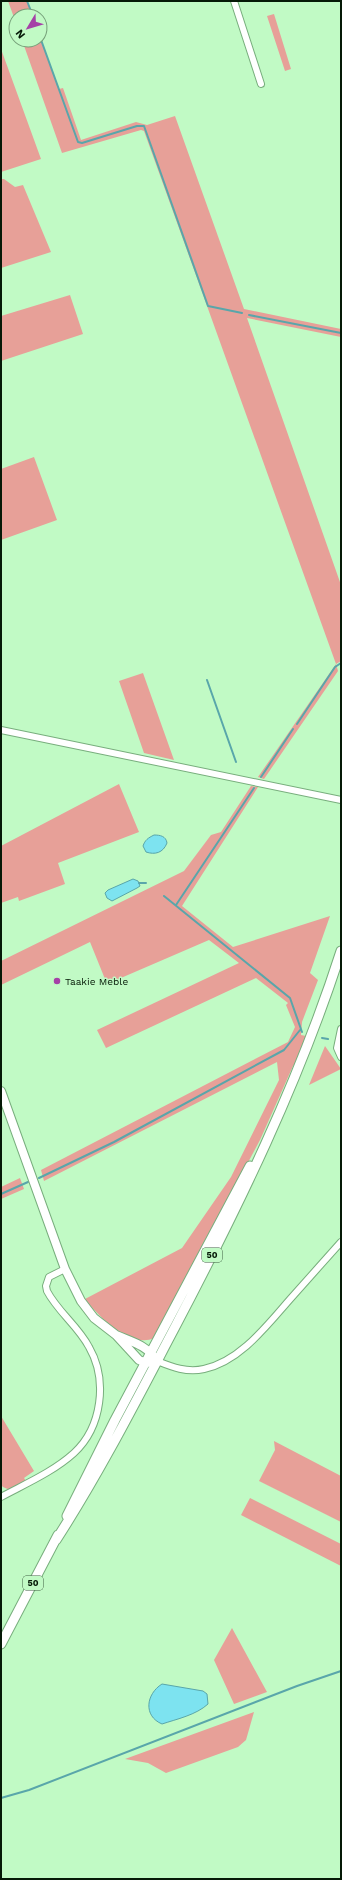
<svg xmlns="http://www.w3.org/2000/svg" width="342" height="1880" font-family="'Work Sans',sans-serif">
<rect width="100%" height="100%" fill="#c1fac5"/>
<!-- green -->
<path fill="#e7a098" d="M8 1H27L32 16H16V23Z
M274 14 291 69 285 71 267 16Z
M40 37 59 89 63 88 81 140 136 122 147 125 175 116 244 309 341 329V337L247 318 341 585V661L336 664 338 671 264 779 258 777 336 664 144 131 141 130 62 153 22 40H40Z
M1 49 41 159 1 172Z
M1 179H4L15 187 23 185 51 252 1 268Z
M70 295 83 334 1 361V316Z
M34 457 57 520 1 540V469Z
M143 673 174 760 144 753 119 681Z
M119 784 139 832 58 863 65 884 19 901 18 897 1 903V846Z
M251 786 258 787 182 906 233 947 330 916 310 973 318 980 302 1022 301 1035 306 1036 296 1063 293 1066 260 1140 154 1338C131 1349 98 1316 85 1299L182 1248 231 1177 279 1080 277 1062 44 1181 41 1170 288 1042 295 1027 286 1005 288 1003 256 978 106 1048 97 1030 239 963 209 940 107 984 90 942 1 985V961L184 871 211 835 221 832Z
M325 1046 341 1069 309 1085Z
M20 1178 24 1189 1 1199V1187Z
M1 1416 34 1471 24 1478 26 1481 10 1490 3 1487 1 1485Z
M274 1441 341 1476V1522L259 1481 275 1450Z
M250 1498 341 1544V1566L241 1515Z
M232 1628 267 1692 234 1704 214 1660Z
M254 1712 246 1740 238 1747 166 1773 148 1763 125 1759Z"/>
<!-- water -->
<path fill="#7de3f0" stroke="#59a6aa" d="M154 835C160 835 166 836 167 843 163 853 155 855 146 852L143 846C145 840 148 838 154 835Z
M133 879 138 881 140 886 137 888 112 901 107 898 105 893 108 890Z
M162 1684 203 1691 207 1694 208 1704C196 1715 177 1719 162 1724 143 1716 146 1694 162 1684Z"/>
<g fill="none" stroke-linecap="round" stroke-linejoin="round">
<!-- stream -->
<path stroke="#59a6aa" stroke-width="2" d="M27 1 33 16
M40 37 78 142 82 143 137 126H144L208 306 242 313
M249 315 341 333
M207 680 236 762
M297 724 335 667 341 663
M261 777 293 729
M139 883H146
M164 896 290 998 302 1032
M176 905 254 788
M322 1038 328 1039
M39 1178 114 1142 284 1050 300 1030
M1 1194 28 1182
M1 1798 29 1790 297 1686 341 1671"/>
<defs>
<path id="street" d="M234 1 261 84
M1 730 341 800
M341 1029 337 1048 341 1057
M157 1361C172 1367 187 1373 204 1369 241 1361 268 1324 292 1297 308 1279 325 1260 341 1242
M1 1497C25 1484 53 1472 74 1453 102 1427 108 1380 89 1347 78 1326 58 1312 47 1291L46 1286 49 1277 65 1269"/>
<path id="secondary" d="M1 1091 65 1269 81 1301 94 1318 116 1335 139 1360 146 1363 157 1361C147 1345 132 1342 116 1335"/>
<path id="primary" d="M67 1516 115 1420 250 1166
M56 1540C100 1472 137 1399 175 1327 239 1205 299 1082 341 951
M1 1644 58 1535"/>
</defs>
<!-- street casing -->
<use href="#street" stroke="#78ae7d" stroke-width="8"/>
<!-- secondary casing -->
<use href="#secondary" stroke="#78ae7d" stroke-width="10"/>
<!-- primary casing -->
<use href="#primary" stroke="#78ae7d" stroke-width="11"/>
<!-- street -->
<use href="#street" stroke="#fff" stroke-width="6"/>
<!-- secondary -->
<use href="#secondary" stroke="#fff" stroke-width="8"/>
<!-- primary -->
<use href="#primary" stroke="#fff" stroke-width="9"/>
</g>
<!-- markers -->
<circle fill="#a541a7" stroke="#c1fac5" stroke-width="1.5" cx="57" cy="981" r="4"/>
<g text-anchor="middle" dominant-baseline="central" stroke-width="3" stroke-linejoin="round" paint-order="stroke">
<!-- shield labels -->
<g fill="#c1fac5" stroke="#3d5c40" stroke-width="1">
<rect x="202" y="1248" width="20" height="14" rx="3"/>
<rect x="23" y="1576" width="20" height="14" rx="3"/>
</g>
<g font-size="9" font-weight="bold" fill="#051907">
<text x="212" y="1255">50</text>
<text x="33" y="1583">50</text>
</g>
<!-- poi labels -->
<g font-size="10" fill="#051907" stroke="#c1fac5" text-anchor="start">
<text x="65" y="981">Taakie Meble</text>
</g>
</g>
<!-- border -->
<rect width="342" height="1880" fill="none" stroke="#051907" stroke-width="4"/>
<!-- north arrow -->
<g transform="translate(28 28) rotate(232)"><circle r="19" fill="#c1fac5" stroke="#76a079"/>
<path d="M0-3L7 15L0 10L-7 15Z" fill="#a541a7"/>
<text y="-6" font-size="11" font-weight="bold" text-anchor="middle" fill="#051907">N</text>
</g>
</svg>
